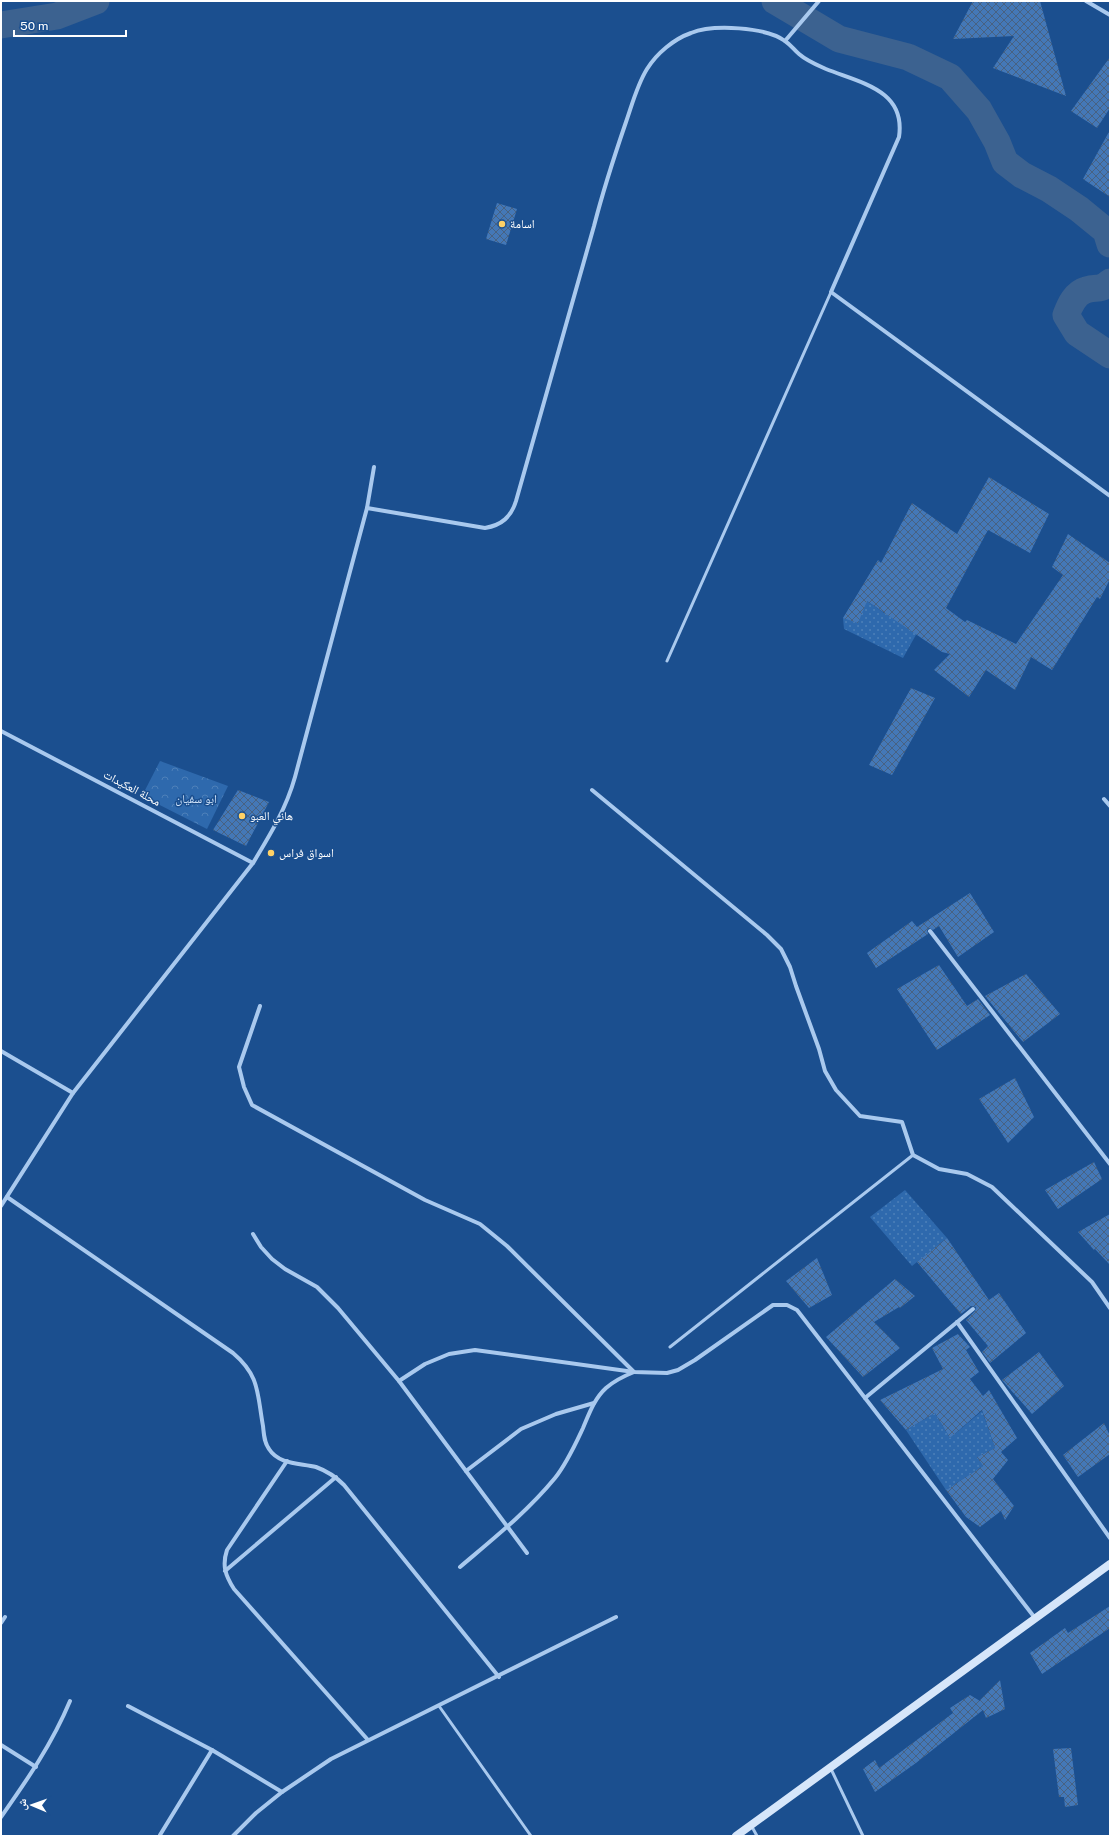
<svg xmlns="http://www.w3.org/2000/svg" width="1111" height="1837" font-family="'Public Sans','Noto Naskh Arabic',sans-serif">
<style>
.grass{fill:url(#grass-dots)}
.park{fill:url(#park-crowns)}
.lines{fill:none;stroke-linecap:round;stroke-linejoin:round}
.river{stroke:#3c6290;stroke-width:27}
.building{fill:url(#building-cross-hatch)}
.service{stroke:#a9c9ee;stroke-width:3}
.minor{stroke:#a9c9ee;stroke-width:4}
.secondary{stroke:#d6e6fa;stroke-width:8}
.poi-dot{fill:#ffd166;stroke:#1b4f8f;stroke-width:1.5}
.labels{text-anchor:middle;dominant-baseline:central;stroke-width:3;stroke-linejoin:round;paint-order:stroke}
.poi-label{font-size:12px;fill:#fff;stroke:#1b4f8f;text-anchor:start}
.street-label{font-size:12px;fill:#fff;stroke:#1b4f8f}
.park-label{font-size:12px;fill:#cfe3fa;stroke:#1b4f8f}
</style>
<defs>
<pattern id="grass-dots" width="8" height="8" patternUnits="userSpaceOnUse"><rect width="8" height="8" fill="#2e69ad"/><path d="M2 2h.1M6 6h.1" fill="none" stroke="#4d80b9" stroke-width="1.8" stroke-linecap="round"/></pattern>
<pattern id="park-crowns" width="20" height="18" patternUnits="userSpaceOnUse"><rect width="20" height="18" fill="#2e69ad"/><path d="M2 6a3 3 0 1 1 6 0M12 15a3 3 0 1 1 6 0" fill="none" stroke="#4d80b9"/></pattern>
<pattern id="building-cross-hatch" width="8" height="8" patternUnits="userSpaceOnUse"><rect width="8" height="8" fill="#4478b7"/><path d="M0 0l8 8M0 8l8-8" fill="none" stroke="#486282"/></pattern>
</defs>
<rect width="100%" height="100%" fill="#1b4f8f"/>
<g class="grass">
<path d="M 900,582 L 917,633 L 903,658 L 844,629 L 843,618 L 867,601 L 884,613 Z"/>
<path d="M 905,1190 L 947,1238 L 912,1266 L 870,1217 Z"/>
<path d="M 982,1411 L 995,1448 L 977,1457 L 983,1466 L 946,1490 L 906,1430 L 935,1413 L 950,1438 Z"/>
</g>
<path class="park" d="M 160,761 L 228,786 L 207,829 L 142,796 Z"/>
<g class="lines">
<g class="river">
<path d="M 775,1 L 839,39 L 908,57 L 950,77 L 979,110 L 997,142 L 1005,162 L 1022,175 L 1049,189 L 1079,209 L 1106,231 L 1110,244"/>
<path d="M 1,25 L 57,16 L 96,1"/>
<path d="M 1110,282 C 1098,292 1098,286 1086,290 C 1075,293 1070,305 1066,315 L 1077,333 L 1110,355"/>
</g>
</g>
<g class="building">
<path d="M 973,1 L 1040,1 L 1066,96 L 993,68 L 1014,36 L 953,39 Z"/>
<path d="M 1110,57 L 1110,108 L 1097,128 L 1071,111 Z"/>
<path d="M 1110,130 L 1110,197 L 1083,179 Z"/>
<path d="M 497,203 L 517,209 L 506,245 L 486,239 Z"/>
<path d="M 989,477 L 1049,514 L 1030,553 L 988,530 L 946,608 L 965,622 L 967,620 L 1016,644 L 1063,575 L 1052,567 L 1068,534 L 1110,563 L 1110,579 L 1100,599 L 1097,597 L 1052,670 L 1031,657 L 1015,690 L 986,670 L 969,697 L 934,670 L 950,654 L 942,652 L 867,601 L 858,623 L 843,618 L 878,560 L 881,563 L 912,503 L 957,534 Z"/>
<path d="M 911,688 L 935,698 L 892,775 L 869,765 Z"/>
<path d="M 238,790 L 269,802 L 246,846 L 213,830 Z"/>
<path d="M 970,893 L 994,932 L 958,957 L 939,926 L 933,930 L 929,928 L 927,930 L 928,934 L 876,968 L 867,953 L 912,921 L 917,927 Z"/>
<path d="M 939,965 L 967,1006 L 978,999 L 990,1015 L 937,1050 L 897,989 Z"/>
<path d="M 1026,974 L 1060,1014 L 1023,1042 L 985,996 Z"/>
<path d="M 1015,1078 L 1034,1117 L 1008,1143 L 979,1099 Z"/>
<path d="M 1094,1162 L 1102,1179 L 1058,1209 L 1045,1190 Z"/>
<path d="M 1110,1214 L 1110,1265 L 1095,1249 L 1094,1250 L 1078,1232 Z"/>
<path d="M 947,1238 L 989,1300 L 999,1293 L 1026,1333 L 990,1363 L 982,1352 L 988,1346 L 966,1320 L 975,1311 L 976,1307 L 971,1306 L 961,1314 L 917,1262 Z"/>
<path d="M 817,1258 L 832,1295 L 809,1308 L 786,1281 Z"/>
<path d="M 895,1279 L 915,1296 L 900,1308 L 899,1307 L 874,1322 L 900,1348 L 863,1377 L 826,1337 Z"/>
<path d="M 958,1334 L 970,1347 L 966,1350 L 979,1372 L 970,1379 L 983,1396 L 989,1390 L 1017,1438 L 1001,1452 L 1008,1460 L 993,1479 L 1014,1506 L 1005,1520 L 1001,1511 L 980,1527 L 966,1517 L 946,1490 L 983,1466 L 977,1457 L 995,1448 L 982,1410 L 950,1438 L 935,1413 L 906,1430 L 880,1400 L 943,1369 L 932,1348 Z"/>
<path d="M 1039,1352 L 1064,1386 L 1032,1414 L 1002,1380 Z"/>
<path d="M 1104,1423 L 1110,1436 L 1110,1454 L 1078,1477 L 1063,1455 Z"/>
<path d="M 1110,1606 L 1110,1628 L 1042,1674 L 1030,1653 L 1065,1628 L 1068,1633 Z"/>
<path d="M 1000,1680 L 1005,1709 L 986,1718 L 983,1710 L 916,1763 L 875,1792 L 863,1769 L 875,1760 L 879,1768 L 953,1713 L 950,1708 L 970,1695 L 980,1701 L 980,1700 Z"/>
<path d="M 1071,1748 L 1078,1805 L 1065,1807 L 1064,1797 L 1059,1797 L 1053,1749 Z"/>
</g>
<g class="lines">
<g class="service">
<path d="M 667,661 L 831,292"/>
<path d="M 670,1347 L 913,1155"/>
<path d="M 439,1706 L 531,1836"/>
<path d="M 831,1769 L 863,1836"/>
<path d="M 751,1825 L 757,1836"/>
</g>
<g class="minor">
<path d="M 1086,1 L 1110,15"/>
<path d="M 785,41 L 819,1"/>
<path d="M 367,508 L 485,528 C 502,525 511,517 516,501 C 542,409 568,317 594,226 C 603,191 614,157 626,122 C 632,105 637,85 647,69 C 657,53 674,39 691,33 C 713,24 766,27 785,41 C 791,45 794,50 799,54 C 807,61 817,65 826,69 C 861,83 906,90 899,137 L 831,292 L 1110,496"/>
<path d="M 1,731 L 253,863"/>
<path d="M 592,790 L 767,935 L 781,949 L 790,967 L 796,986 L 819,1049 L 825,1071 L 836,1090 L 860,1116 L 902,1122 L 913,1155 L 939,1169 L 967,1174 L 992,1187 L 1092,1282 L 1110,1308"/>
<path d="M 1104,799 L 1110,806"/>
<path d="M 930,931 L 1110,1164"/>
<path d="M 260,1006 L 239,1067 L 244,1087 L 252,1105 L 425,1200 L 480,1224 L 507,1246 L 634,1372 C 624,1376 614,1381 606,1388 C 594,1399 589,1414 583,1428 C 575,1445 567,1463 555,1478 C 527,1512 493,1539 460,1567"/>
<path d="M 1,1051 L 73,1093"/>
<path d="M 7,1197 L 233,1353 C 260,1376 257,1393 263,1426 C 264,1435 264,1442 269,1449 C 279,1465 301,1463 316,1467 C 327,1471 336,1477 344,1485 L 499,1677"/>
<path d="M 1,1206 L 73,1093 L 253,863 C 270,835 286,809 295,777 L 367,508 L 374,467"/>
<path d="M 253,1234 L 261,1247 L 272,1259 L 285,1269 L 317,1287 L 338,1308 L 399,1381 L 527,1553"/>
<path d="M 957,1322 L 1110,1538"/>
<path d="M 399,1381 L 425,1364 L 449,1354 L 475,1350 L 634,1372 L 667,1373 L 678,1370 L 695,1360 L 773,1305 L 787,1305 L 797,1310 L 1035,1618"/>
<path d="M 865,1398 L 973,1309"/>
<path d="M 287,1461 L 227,1550 C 222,1565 225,1575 234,1589 L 368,1740"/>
<path d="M 466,1471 L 521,1429 L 556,1414 L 594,1403"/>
<path d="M 225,1571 L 336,1477"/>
<path d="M 1,1623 L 5,1617"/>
<path d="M 128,1706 L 212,1750 L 282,1792"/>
<path d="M 1,1745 L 36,1767"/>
<path d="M 1,1817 C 27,1780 52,1744 70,1701"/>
<path d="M 160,1835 L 212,1750"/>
<path d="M 233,1836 L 256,1813 L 282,1792 L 331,1759 L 616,1617"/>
</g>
<path class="secondary" d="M 736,1836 L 1110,1564"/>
</g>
<g class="poi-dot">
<circle cx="502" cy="224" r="4"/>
<circle cx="242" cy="816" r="4"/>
<circle cx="271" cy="853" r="4"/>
</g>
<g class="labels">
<g class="poi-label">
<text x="510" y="224">اسامة</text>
<text x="250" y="816">هاني العبو</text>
<text x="279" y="853">اسواق فراس</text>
</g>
<g class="street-label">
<text transform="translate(132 788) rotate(28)">محلة العكيدات</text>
</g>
<g class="park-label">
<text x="196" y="799">ابو سفيان</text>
</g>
</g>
<rect width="1111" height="1837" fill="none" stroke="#ffffff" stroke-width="4"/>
<g transform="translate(32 1805) rotate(272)" stroke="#1b4f8f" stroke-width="3" paint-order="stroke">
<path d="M0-3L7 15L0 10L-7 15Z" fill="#ffffff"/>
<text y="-6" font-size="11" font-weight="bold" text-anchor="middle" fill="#ffffff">ش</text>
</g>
<path d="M14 30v6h112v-6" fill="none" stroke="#ffffff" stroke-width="2"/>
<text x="20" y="30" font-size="12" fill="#ffffff" stroke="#1b4f8f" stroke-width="3" paint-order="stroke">50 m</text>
</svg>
